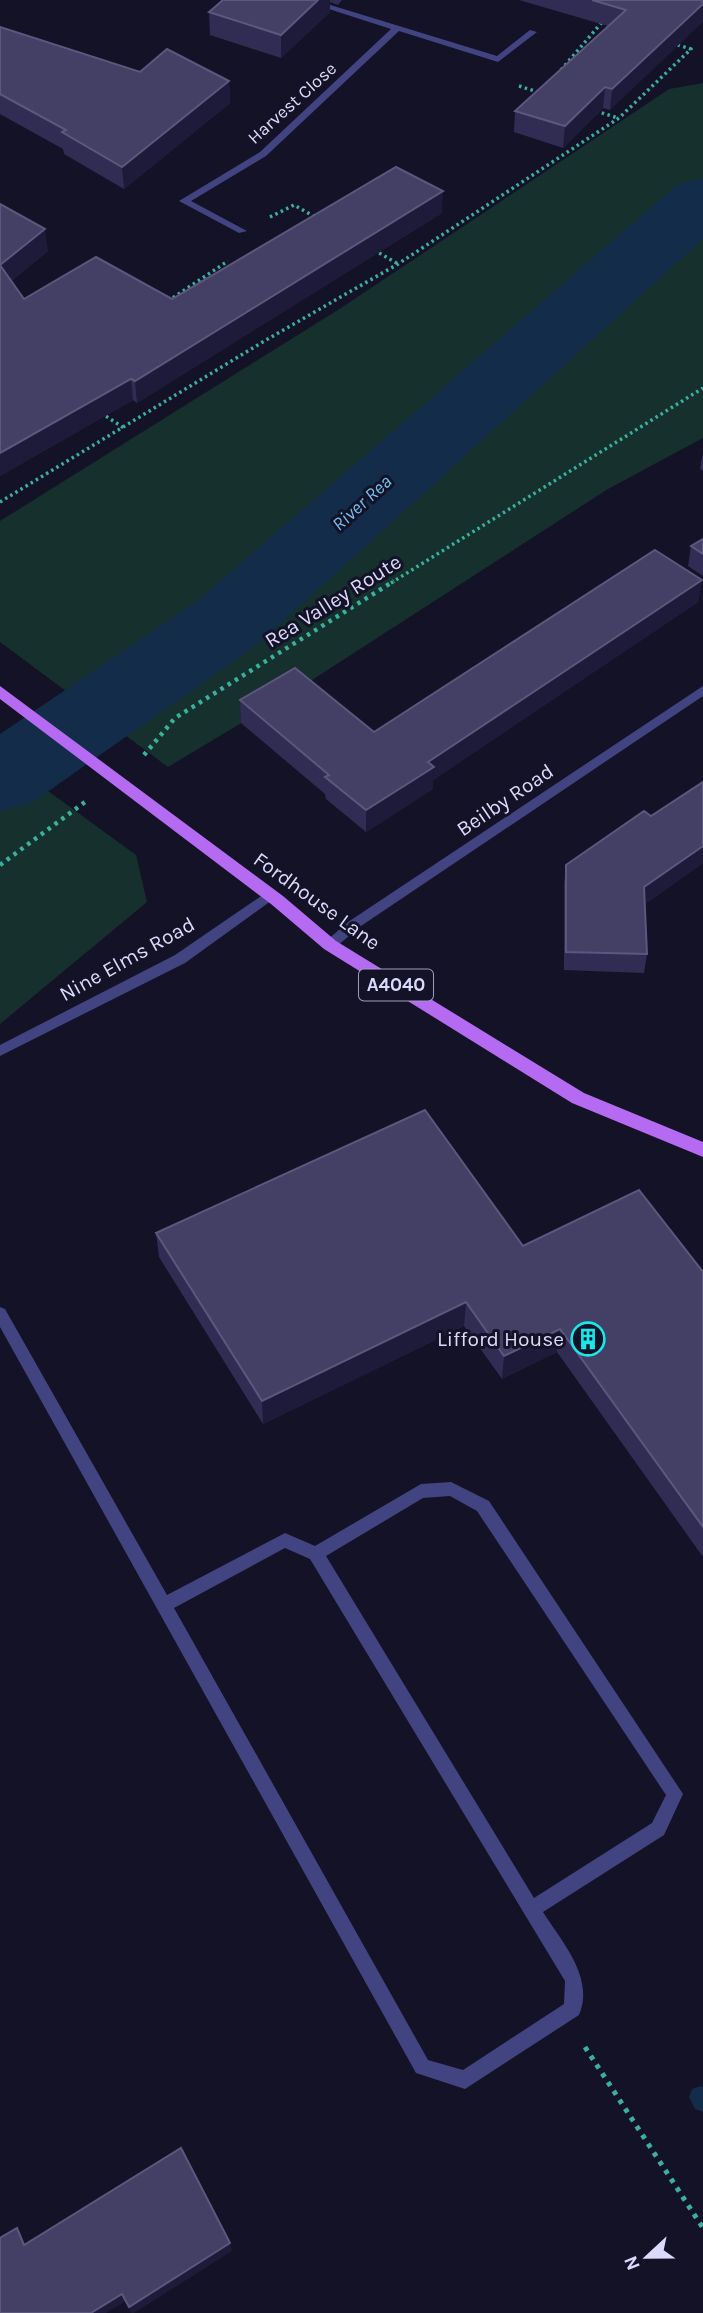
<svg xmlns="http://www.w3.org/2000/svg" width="703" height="2313" font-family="Karla,sans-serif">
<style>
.green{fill:#15302d}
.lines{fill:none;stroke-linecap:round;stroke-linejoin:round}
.stream{fill:#132c49;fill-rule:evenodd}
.river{fill:#132c49;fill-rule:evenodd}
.path-far2{stroke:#3bb09e;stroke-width:3.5;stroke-dasharray:2.5 3.5;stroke-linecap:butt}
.path-far1{stroke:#3bb09e;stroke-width:4.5;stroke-dasharray:3.5 5;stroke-linecap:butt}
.path{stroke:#3bb09e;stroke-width:5;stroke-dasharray:4.5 6;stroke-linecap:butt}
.service{fill:#414481;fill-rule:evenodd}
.minor{fill:#414481;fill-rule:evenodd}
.primary{fill:#b46bf2;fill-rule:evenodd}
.wall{fill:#312c53}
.shaded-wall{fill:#1e1a39}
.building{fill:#433f65;stroke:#5b577d;stroke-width:2}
.labels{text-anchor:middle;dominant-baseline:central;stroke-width:6;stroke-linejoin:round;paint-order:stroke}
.far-street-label{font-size:18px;fill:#dbdafc;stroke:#141226}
.far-water-label{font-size:19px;font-style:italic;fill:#71c2f3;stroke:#141226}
.shield{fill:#141226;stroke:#9f9ebc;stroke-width:2}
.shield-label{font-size:19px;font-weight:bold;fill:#dbdafc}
.street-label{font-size:21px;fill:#dbdafc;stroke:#141226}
.poi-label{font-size:21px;fill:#dbdafc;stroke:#141226;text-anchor:end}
</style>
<rect width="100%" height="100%" fill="#141226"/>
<g class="green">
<path d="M 703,83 L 703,438 L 608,489 L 295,691 L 168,767 L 0,642 L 0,521 L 341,308 L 669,89 Z"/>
<path d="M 0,756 L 136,855 L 147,902 L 0,1024 Z"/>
</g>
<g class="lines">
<path class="stream" d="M 700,2086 L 703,2087 L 703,2112 L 695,2109 L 689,2097 L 692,2089 Z"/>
<path class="river" d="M 703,178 L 703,239 L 258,644 L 33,802 L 0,812 L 0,734 L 196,602 L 677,185 Z"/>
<g class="path-far2">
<path d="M 561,70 L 603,21"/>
<path d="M 519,86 L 541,93"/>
<path d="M 596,111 L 618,118"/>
<path d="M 270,217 L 294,205 L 317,218"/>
<path d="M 374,250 L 398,264"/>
<path d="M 168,301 L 228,261"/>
<path d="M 101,413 L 124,428"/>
<path d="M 0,502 L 261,343 L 398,264 L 619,118 L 691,49 L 675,44"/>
<path d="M 391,583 L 703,388"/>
</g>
<g class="path-far1">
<path d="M 144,755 L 175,718 L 394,581"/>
<path d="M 0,865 L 85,802"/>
</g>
<path class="path" d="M 585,2047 L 703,2228"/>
<path class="service" d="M 0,1307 L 5,1309 L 167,1595 L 285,1533 L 315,1546 L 421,1484 L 451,1482 L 489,1501 L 683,1794 L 664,1835 L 543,1912 C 562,1942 595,1978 579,2015 L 465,2089 L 416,2073 L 0,1327 ZM 450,1496 L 477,1511 L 666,1795 L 652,1823 L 534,1898 L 326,1556 L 423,1498 ZM 285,1548 L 310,1559 L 565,1981 L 564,2004 L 463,2070 L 428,2060 L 174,1608 Z"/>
<g class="minor">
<path d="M 301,0 L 314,0 L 497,56 L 530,30 L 537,32 L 498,62 L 399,31 L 266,156 L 191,201 L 247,231 L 239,233 L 179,201 L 260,152 L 391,29 Z"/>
<path d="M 703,686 L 703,696 L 358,928 L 335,948 L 325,948 L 323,945 L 325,942 L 348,922 Z"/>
<path d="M 270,890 L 275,892 L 276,895 L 275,898 L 185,963 L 0,1056 L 0,1045 L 175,955 Z"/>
</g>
<path class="primary" d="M 0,686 L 283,896 L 336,941 L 584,1093 L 703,1142 L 703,1157 L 572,1103 L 324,949 L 271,904 L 0,699 Z"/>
</g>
<g class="wall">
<path d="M 223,0 L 342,0 L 338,5 L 330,2 L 330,12 L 281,58 L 210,35 L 209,12 Z"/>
<path d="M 519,0 L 703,0 L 610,110 L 603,108 L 563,148 L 514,132 L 515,111 L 608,26 Z"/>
<path d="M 0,27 L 140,72 L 229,81 L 230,103 L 124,189 L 64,154 L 63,149 L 0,114 Z"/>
<path d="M 0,204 L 48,251 L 11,281 L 24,299 L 172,299 L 442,213 L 137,403 L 133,400 L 0,476 Z"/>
<path d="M 703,452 L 703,471 L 700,469 Z"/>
<path d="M 703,539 L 703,576 L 688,566 L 691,546 Z"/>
<path d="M 702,580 L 698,602 L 433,780 L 433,789 L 366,832 L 326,799 L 325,794 L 241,723 L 240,700 L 374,732 Z"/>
<path d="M 703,863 L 645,904 L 647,954 L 644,973 L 564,970 L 564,884 L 566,865 Z"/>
<path d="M 156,1233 L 523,1246 L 703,1272 L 703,1557 L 557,1352 L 502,1379 L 464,1326 L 263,1424 L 159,1257 Z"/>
</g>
<g class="shaded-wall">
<path d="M 318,0 L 330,0 L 330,12 L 281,58 L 281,35 Z"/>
<path d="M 703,4 L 703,22 L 610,110 L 612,89 Z"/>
<path d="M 229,81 L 230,103 L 124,189 L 122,167 Z"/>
<path d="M 605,87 L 603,108 L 563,148 L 565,126 Z"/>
<path d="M 443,191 L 442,213 L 137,403 L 135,381 Z"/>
<path d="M 45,229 L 48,251 L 3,287 L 0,265 Z"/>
<path d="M 131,379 L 133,400 L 0,476 L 0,453 Z"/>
<path d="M 702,580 L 698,602 L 433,780 L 433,789 L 366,832 L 366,810 L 428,762 Z"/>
<path d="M 703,846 L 703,863 L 642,906 L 644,887 Z"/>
<path d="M 466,1302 L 464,1326 L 263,1424 L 262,1401 Z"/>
<path d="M 560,1329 L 557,1352 L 502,1379 L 504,1356 Z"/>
<path d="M 230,2243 L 232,2251 L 134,2313 L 131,2313 L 129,2307 Z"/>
<path d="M 122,2294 L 126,2301 L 106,2313 L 91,2313 Z"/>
</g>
<g class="building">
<path d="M 223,0 L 318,0 L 281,35 L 209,12 Z"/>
<path d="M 592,0 L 703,0 L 703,4 L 612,89 L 605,87 L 565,126 L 515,111 L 626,10 Z"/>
<path d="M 0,27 L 140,72 L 167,49 L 229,81 L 122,167 L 62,132 L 66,130 L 0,94 Z"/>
<path d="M 396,167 L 443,191 L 135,381 L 131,379 L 0,453 L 0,204 L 45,229 L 0,265 L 24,299 L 96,257 L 172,299 Z"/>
<path d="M 703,539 L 703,554 L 691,546 Z"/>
<path d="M 655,550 L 702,580 L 428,762 L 434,767 L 366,810 L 325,777 L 329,775 L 240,700 L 295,668 L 374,732 Z"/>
<path d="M 703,782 L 703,846 L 644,887 L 647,954 L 566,952 L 566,865 L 644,811 L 651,816 Z"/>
<path d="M 425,1110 L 523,1246 L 639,1190 L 703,1272 L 703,1527 L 560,1329 L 504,1356 L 466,1302 L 262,1401 L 156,1233 Z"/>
<path d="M 181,2148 L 230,2243 L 129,2307 L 122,2294 L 91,2313 L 0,2313 L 0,2238 L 17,2228 L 24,2245 Z"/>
</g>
<defs>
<symbol id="building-ring" viewBox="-11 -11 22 22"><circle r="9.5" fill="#141226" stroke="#17e9eb" stroke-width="1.5"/><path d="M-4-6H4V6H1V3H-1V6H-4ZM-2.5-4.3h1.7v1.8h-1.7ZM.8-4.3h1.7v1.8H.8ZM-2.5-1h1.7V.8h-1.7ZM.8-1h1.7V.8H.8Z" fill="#17e9eb"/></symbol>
</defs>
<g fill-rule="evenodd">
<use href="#building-ring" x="569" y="1320" width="38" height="38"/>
</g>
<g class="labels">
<g class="far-street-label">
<text transform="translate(292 103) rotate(-42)">Harvest Close</text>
</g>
<g class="far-water-label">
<text transform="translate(362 503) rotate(-42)">River Rea</text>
</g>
<rect class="shield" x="359" y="969.5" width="74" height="31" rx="5"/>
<g class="shield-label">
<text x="396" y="985">A4040</text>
</g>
<g class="street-label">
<text transform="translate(333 601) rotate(-32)">Rea Valley Route</text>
<text transform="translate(505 800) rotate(-34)">Beilby Road</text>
<text transform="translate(317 901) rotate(36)">Fordhouse Lane</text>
<text transform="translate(127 959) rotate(-29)">Nine Elms Road</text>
</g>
<g class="poi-label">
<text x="564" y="1339">Lifford House</text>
</g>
</g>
<g transform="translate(647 2257) rotate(248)" stroke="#141226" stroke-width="5" paint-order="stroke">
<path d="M0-5L12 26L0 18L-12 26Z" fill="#dbdafc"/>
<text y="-10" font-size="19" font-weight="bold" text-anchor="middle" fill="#dbdafc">N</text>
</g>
</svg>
